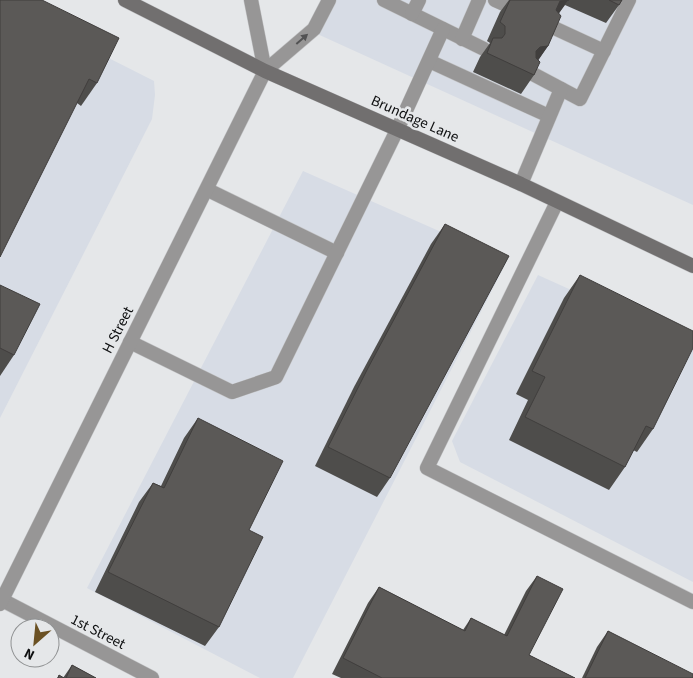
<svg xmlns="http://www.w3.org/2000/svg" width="693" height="678" font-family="'Source Sans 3',sans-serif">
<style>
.built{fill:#d7dce5}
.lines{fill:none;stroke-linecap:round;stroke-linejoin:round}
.service-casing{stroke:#c3c4c6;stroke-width:15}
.minor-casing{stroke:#c3c4c6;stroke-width:15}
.tertiary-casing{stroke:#c3c4c6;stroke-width:15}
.secondary-casing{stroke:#c3c4c6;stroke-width:15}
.service{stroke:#979696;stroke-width:14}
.minor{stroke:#979696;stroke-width:14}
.tertiary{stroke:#979696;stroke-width:14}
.secondary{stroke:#716f6f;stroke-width:14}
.wall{fill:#4e4d4b}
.shaded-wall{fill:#403e3d}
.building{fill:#5b5957;stroke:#403e3d}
.oneway{fill:#525253}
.labels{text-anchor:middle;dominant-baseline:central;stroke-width:5;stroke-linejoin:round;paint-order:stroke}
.street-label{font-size:15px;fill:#0e0f10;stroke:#e5e7e9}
</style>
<rect width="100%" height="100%" fill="#e5e7e9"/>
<g class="built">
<path d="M 330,0 L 693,0 L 693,205 L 313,32 Z"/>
<path d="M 0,3 L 154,81 L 155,95 L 152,119 L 0,418 Z"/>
<path d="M 303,171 L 507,261 L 293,678 L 260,678 L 87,588 Z"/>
<path d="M 538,275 L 693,345 L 693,582 L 460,462 L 452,441 Z"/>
</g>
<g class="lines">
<defs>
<g id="service">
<path d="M 384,0 L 484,49"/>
<path d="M 495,0 L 504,4"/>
<path d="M 412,14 L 419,0"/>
<path d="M 552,27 L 604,51"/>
<path d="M 462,39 L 479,0"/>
<path d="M 429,61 L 549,116"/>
<path d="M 531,73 L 580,99 L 629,0"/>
<path d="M 521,184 L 561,89"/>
<path d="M 208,190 L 337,253"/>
<path d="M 557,202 L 427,468 L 693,602"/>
<path d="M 130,342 L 232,392 L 276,377 L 398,128 L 443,29"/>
</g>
<path id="minor" d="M 2,600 L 152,678"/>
<g id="tertiary">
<path d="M 251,0 L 265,71"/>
<path d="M 0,604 L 265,71 L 314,29 L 329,0"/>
</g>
<path id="secondary" d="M 125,0 L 265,71 L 521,184 L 693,266"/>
</defs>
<use href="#service" class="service-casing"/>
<use href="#minor" class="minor-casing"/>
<use href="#tertiary" class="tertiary-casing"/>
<use href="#secondary" class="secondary-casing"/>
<use href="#service" class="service"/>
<use href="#minor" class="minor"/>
<use href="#tertiary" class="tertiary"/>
<use href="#secondary" class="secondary"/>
</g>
<g class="wall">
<path d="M 0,0 L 97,83 L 81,106 L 77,103 Z"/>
<path d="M 509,0 L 622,0 L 619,5 L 606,23 L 565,5 L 559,13 L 548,46 L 538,60 L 534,75 L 521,94 L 473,72 L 480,57 L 490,43 L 487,41 L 500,12 Z"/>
<path d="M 445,224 L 390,478 L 377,497 L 315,466 L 354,387 L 431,244 Z"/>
<path d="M 580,275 L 653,429 L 637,452 L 633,450 L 625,467 L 609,490 L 509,440 L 528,400 L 516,394 L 564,298 Z"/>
<path d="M 0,285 L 14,355 L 0,376 Z"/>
<path d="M 198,418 L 249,530 L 219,627 L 205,646 L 95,592 L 139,502 L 153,483 L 161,486 L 184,438 Z"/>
<path d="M 537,576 L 529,655 L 575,678 L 341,678 L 332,674 L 368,603 L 379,587 L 463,630 L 471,618 L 504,635 L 526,591 Z"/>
<path d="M 608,631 L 693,678 L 582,678 L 597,647 Z"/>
<path d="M 72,665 L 96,678 L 57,678 L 59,675 L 63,678 Z"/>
</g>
<g class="shaded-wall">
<path d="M 568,0 L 555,19 L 547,20 L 560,1 Z"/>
<path d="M 548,46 L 535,65 L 536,51 L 540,47 Z"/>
</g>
<g class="building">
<path d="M 0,0 L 42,0 L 119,38 L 97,83 L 89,79 L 0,257 Z"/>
<path d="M 510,0 L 569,0 L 560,1 L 556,10 L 561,16 L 548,46 L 540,47 L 536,51 L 536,58 L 540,62 L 534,75 L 487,53 L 493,38 L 502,38 L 505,34 L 505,26 L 500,22 Z"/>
<path d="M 609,0 L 622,0 L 619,5 Z"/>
<path d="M 445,224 L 509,256 L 390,478 L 328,447 L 368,368 Z"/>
<path d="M 580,275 L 693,331 L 693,348 L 653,429 L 646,426 L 625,467 L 525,417 L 545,377 L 532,371 Z"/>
<path d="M 0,285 L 40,304 L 14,355 L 0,348 Z"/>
<path d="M 198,418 L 283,461 L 249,530 L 263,537 L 219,627 L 108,572 L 153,483 L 164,488 Z"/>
<path d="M 537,576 L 563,589 L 529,655 L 575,678 L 382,678 L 343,658 L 379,587 L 465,631 L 471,618 L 507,636 Z"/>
<path d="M 608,631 L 693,674 L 693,678 L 585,678 Z"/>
<path d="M 72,665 L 96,678 L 66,678 Z"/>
<path d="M 59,675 L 64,678 L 58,678 Z"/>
</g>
<defs><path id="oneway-solid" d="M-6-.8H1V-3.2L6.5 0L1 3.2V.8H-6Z" transform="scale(1.25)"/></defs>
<use class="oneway" href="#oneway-solid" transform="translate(302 39) rotate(-41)"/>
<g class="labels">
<g class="street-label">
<text transform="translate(415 119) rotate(24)">Brundage Lane</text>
<text transform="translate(118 330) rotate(-63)">H Street</text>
<text transform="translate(98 632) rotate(27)">1st Street</text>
</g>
</g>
<g transform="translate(35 643) rotate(207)"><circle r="24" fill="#e5e7e9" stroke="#8f9192"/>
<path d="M0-4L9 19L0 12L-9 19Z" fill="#6b5123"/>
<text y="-8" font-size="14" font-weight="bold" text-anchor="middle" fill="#0e0f10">N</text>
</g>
</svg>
